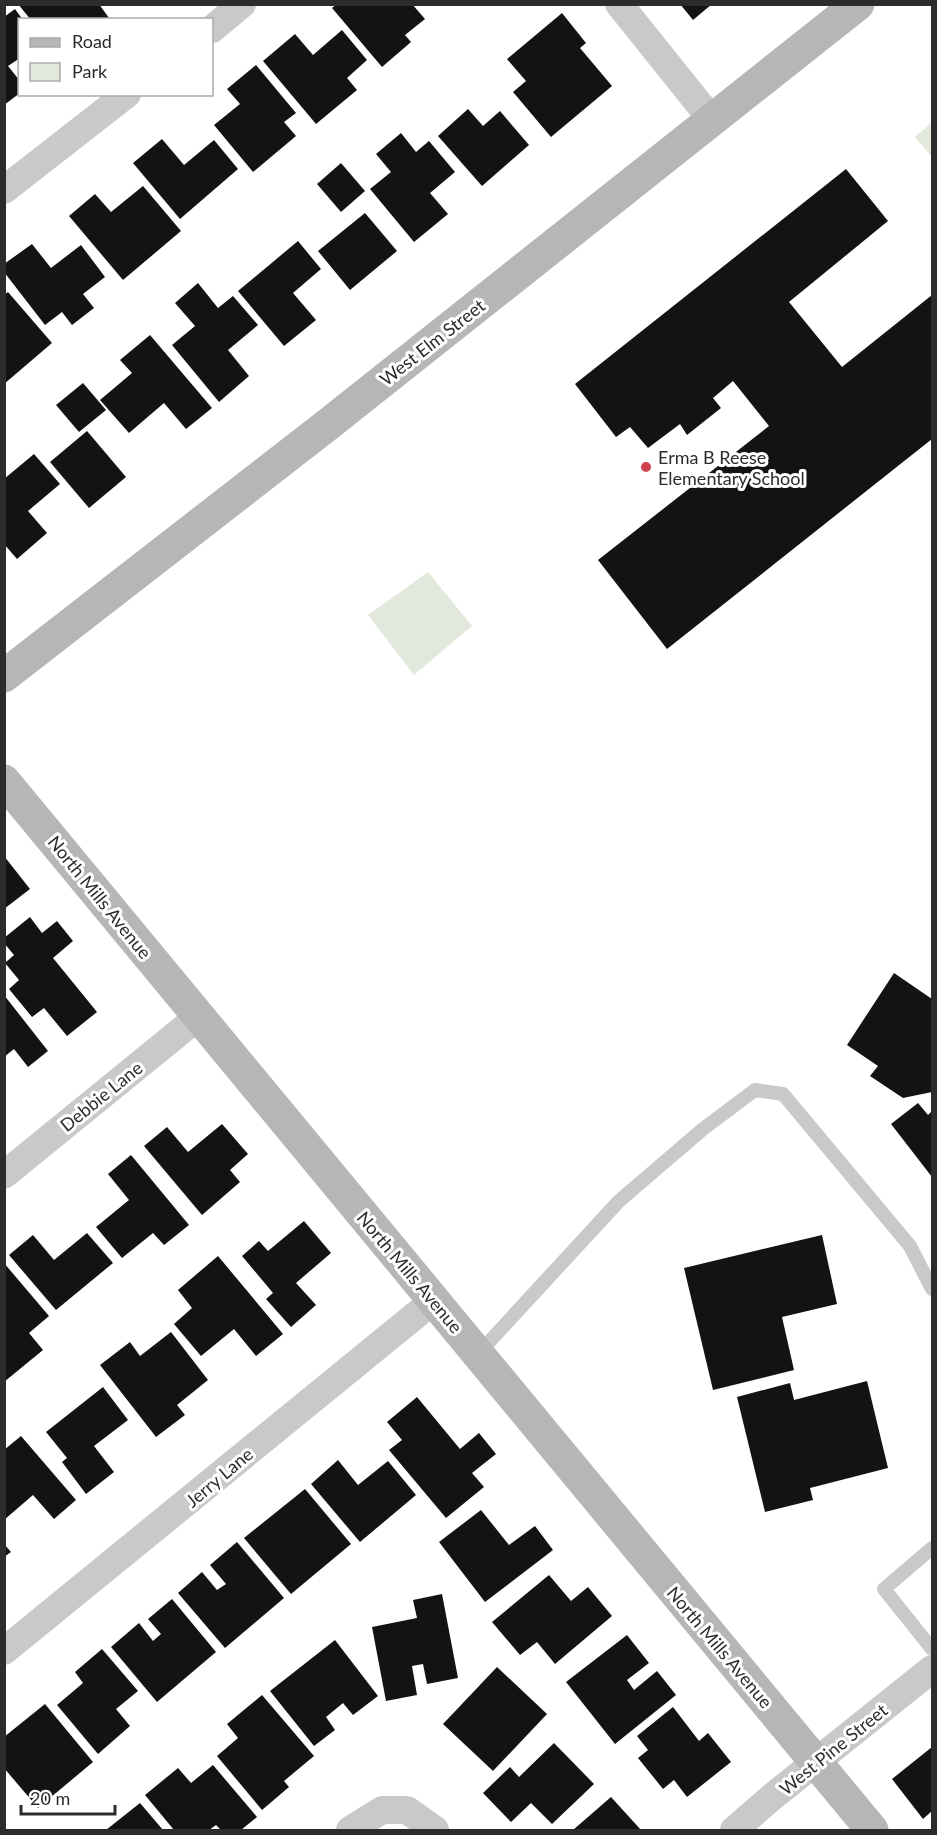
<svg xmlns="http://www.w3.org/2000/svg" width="937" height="1835" font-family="Lato,sans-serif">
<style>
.green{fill:#e2e8db}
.building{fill:#131313}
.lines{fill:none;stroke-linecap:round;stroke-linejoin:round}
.lane{stroke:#c9c9c9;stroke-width:14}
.street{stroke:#c9c9c9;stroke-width:28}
.secondary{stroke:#b6b6b6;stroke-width:33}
.poi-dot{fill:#d1404e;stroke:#fff;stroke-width:2}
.labels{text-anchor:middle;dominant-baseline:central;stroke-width:6;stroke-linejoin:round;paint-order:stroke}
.street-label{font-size:18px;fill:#2c2c2c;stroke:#fff}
.poi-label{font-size:18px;fill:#2c2c2c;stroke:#fff;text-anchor:start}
</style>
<rect width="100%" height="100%" fill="#fff"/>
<g class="green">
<path d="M 932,122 L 932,157 L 915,137 Z"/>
<path d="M 428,572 L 472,626 L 414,675 L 368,615 Z"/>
</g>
<g class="building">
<path d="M 18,4 L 99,4 L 109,18 L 107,20 L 31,20 Z"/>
<path d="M 337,4 L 412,4 L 425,19 L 405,35 L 411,42 L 382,67 L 332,8 Z"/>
<path d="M 680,4 L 712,4 L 693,20 Z"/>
<path d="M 15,9 L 23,20 L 20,20 L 20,58 L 8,66 L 20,81 L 20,93 L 4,105 L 4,17 Z"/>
<path d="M 562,13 L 586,43 L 580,48 L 612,86 L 551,137 L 513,92 L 526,81 L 507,59 Z"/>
<path d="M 342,30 L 367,60 L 347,78 L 357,90 L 316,124 L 263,61 L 295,34 L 313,55 Z"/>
<path d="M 256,65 L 296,113 L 284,122 L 296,136 L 253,172 L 214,125 L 240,104 L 227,89 Z"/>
<path d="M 468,109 L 483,126 L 500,111 L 529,145 L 482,186 L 438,136 Z"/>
<path d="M 401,133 L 416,152 L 429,141 L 455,172 L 430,193 L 448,214 L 414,242 L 370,189 L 391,172 L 376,154 Z"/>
<path d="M 162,139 L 184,165 L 214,140 L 238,169 L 180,219 L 133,163 Z"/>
<path d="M 341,163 L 365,191 L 341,212 L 317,184 Z"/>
<path d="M 846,169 L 888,221 L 789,302 L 842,367 L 932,295 L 932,439 L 667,649 L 598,560 L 769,426 L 733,381 L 713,398 L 721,408 L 687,435 L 680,424 L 648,448 L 630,427 L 616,437 L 575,384 Z"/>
<path d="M 143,186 L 181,231 L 123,280 L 69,216 L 95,194 L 111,212 Z"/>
<path d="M 365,213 L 397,251 L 350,290 L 318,251 Z"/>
<path d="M 298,241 L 321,269 L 293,293 L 316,320 L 284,346 L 238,291 Z"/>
<path d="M 32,244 L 51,268 L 81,245 L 105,277 L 83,294 L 94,308 L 72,325 L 62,312 L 45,325 L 4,272 L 4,264 Z"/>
<path d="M 198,283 L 218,308 L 233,296 L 258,325 L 228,350 L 249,376 L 219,402 L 172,345 L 195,326 L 175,303 Z"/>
<path d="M 8,292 L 52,343 L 4,384 L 4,295 Z"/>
<path d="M 150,335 L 212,408 L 186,429 L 164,403 L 129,433 L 100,400 L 132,373 L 120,360 Z"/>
<path d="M 83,383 L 106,410 L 79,432 L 56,405 Z"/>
<path d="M 87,431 L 126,477 L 89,508 L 50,462 Z"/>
<path d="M 34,454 L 60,484 L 28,511 L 47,533 L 17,559 L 4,544 L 4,479 Z"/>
<path d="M 4,856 L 30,889 L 4,909 Z"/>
<path d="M 30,917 L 42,933 L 57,921 L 73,941 L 53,958 L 97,1012 L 67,1036 L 44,1008 L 32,1017 L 9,989 L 19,980 L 5,963 L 14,955 L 4,943 L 4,938 Z"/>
<path d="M 894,973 L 932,999 L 932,1092 L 903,1098 L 870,1076 L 878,1066 L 847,1045 Z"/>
<path d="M 4,995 L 48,1051 L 28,1067 L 14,1049 L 4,1057 Z"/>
<path d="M 918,1103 L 928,1115 L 932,1111 L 932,1177 L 891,1124 Z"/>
<path d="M 222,1124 L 248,1154 L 230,1170 L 240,1182 L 202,1215 L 144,1146 L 167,1127 L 188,1152 Z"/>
<path d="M 131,1155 L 189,1225 L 164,1245 L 153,1233 L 122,1258 L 96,1227 L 129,1200 L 108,1174 Z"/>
<path d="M 304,1221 L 331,1253 L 296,1283 L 316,1305 L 291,1327 L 266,1299 L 273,1293 L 242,1256 L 259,1241 L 268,1251 Z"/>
<path d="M 87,1233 L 113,1263 L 56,1310 L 9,1255 L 33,1235 L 54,1260 Z"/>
<path d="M 822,1235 L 837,1304 L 782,1317 L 794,1370 L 713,1390 L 684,1268 Z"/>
<path d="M 218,1256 L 283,1334 L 256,1356 L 234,1329 L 201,1356 L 174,1324 L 192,1308 L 178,1290 Z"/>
<path d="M 4,1263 L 49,1316 L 29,1333 L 43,1350 L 4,1382 Z"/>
<path d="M 171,1332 L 208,1380 L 177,1405 L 185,1415 L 156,1437 L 100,1365 L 130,1342 L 140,1356 Z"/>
<path d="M 867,1381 L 888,1468 L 810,1488 L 813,1500 L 765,1512 L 737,1397 L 790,1383 L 794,1400 Z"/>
<path d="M 103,1387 L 128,1420 L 94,1446 L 114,1472 L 86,1494 L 62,1462 L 67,1458 L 46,1432 Z"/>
<path d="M 417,1397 L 460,1449 L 479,1433 L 496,1454 L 472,1473 L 484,1487 L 446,1518 L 389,1450 L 402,1440 L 387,1422 Z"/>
<path d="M 21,1436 L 76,1500 L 54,1519 L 33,1495 L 4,1520 L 4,1450 Z"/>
<path d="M 338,1460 L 358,1485 L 388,1461 L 416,1495 L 360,1542 L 311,1484 Z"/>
<path d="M 305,1489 L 351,1544 L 291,1594 L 244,1538 Z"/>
<path d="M 481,1510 L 509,1545 L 535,1526 L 553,1550 L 485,1602 L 439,1542 Z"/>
<path d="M 237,1542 L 284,1598 L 225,1648 L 178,1593 L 202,1572 L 217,1590 L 226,1584 L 210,1565 Z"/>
<path d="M 4,1544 L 11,1552 L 4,1557 Z"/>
<path d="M 549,1575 L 571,1601 L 588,1587 L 612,1616 L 555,1664 L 537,1642 L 520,1655 L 492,1622 Z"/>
<path d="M 442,1594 L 458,1678 L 427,1684 L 423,1664 L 412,1666 L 417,1695 L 386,1701 L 372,1627 L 417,1618 L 413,1600 Z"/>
<path d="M 172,1599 L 216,1652 L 157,1702 L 111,1647 L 139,1623 L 153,1641 L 161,1634 L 148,1619 Z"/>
<path d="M 627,1635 L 649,1663 L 627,1680 L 634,1690 L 657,1671 L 676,1695 L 615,1744 L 566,1682 Z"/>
<path d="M 335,1640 L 378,1696 L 353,1715 L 343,1703 L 326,1717 L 335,1730 L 314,1746 L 270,1691 Z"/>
<path d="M 102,1649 L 138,1691 L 116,1709 L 130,1726 L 98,1754 L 57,1705 L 83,1683 L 75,1672 Z"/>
<path d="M 497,1667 L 547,1714 L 493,1771 L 443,1724 Z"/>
<path d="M 262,1695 L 314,1756 L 284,1781 L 289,1787 L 262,1810 L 217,1756 L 238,1738 L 227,1724 Z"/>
<path d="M 45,1704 L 93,1762 L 38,1808 L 4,1768 L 4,1737 Z"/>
<path d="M 673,1707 L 699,1741 L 708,1733 L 731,1762 L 687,1797 L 674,1780 L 663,1789 L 638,1758 L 648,1750 L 637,1736 Z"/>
<path d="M 554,1743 L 594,1784 L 552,1824 L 531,1803 L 511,1822 L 483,1793 L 510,1767 L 519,1777 Z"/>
<path d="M 932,1747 L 932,1811 L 923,1819 L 892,1779 Z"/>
<path d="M 213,1765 L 257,1817 L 241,1830 L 221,1830 L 216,1825 L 209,1830 L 174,1830 L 145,1795 L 178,1768 L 191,1783 Z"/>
<path d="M 611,1797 L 641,1830 L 573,1830 Z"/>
<path d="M 140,1803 L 163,1830 L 106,1830 Z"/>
</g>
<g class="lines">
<g class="lane">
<path d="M 478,1354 L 619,1201 L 703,1129 L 755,1090 L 783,1094 L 910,1246 L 932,1289"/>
<path d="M 932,1548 L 884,1589 L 932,1649"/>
</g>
<g class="street">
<path d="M 619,4 L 712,120"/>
<path d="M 212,29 L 242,4"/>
<path d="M 4,190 L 127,94"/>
<path d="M 4,1175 L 198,1017"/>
<path d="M 4,1651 L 433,1301"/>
<path d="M 350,1830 L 382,1810 L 407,1810 L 435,1830"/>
<path d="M 734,1830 L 772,1797 L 932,1669"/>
</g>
<g class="secondary">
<path d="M 4,676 L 326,426 L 858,4"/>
<path d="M 4,781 L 872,1830"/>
</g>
</g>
<circle class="poi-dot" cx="646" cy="467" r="6"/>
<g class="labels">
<g class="street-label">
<text transform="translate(432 342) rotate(-38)">West Elm Street</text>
<text transform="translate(100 897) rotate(51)">North Mills Avenue</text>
<text transform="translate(101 1096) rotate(-39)">Debbie Lane</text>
<text transform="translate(410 1272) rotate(50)">North Mills Avenue</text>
<text transform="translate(219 1477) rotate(-40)">Jerry Lane</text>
<text transform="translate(720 1647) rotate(50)">North Mills Avenue</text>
<text transform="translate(833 1749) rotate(-39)">West Pine Street</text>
</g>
<g class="poi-label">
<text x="658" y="457">Erma B Reese<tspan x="658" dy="21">Elementary School</tspan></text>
</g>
</g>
<rect width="937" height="1835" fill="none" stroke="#2c2c2c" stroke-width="12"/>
<rect x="18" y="18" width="195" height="78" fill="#ffffff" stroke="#ababab" stroke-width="1.5"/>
<rect x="30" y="38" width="30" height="9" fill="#b6b6b6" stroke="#ababab" stroke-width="1.5"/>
<text x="72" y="48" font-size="18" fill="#2c2c2c">Road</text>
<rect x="30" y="63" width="30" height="18" fill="#e2e8db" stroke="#ababab" stroke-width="1.5"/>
<text x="72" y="78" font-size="18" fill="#2c2c2c">Park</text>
<path d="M21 1805v9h94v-9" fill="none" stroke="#2c2c2c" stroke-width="3"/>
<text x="30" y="1805" font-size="18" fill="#2c2c2c" stroke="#ffffff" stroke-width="4.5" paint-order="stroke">20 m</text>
</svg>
